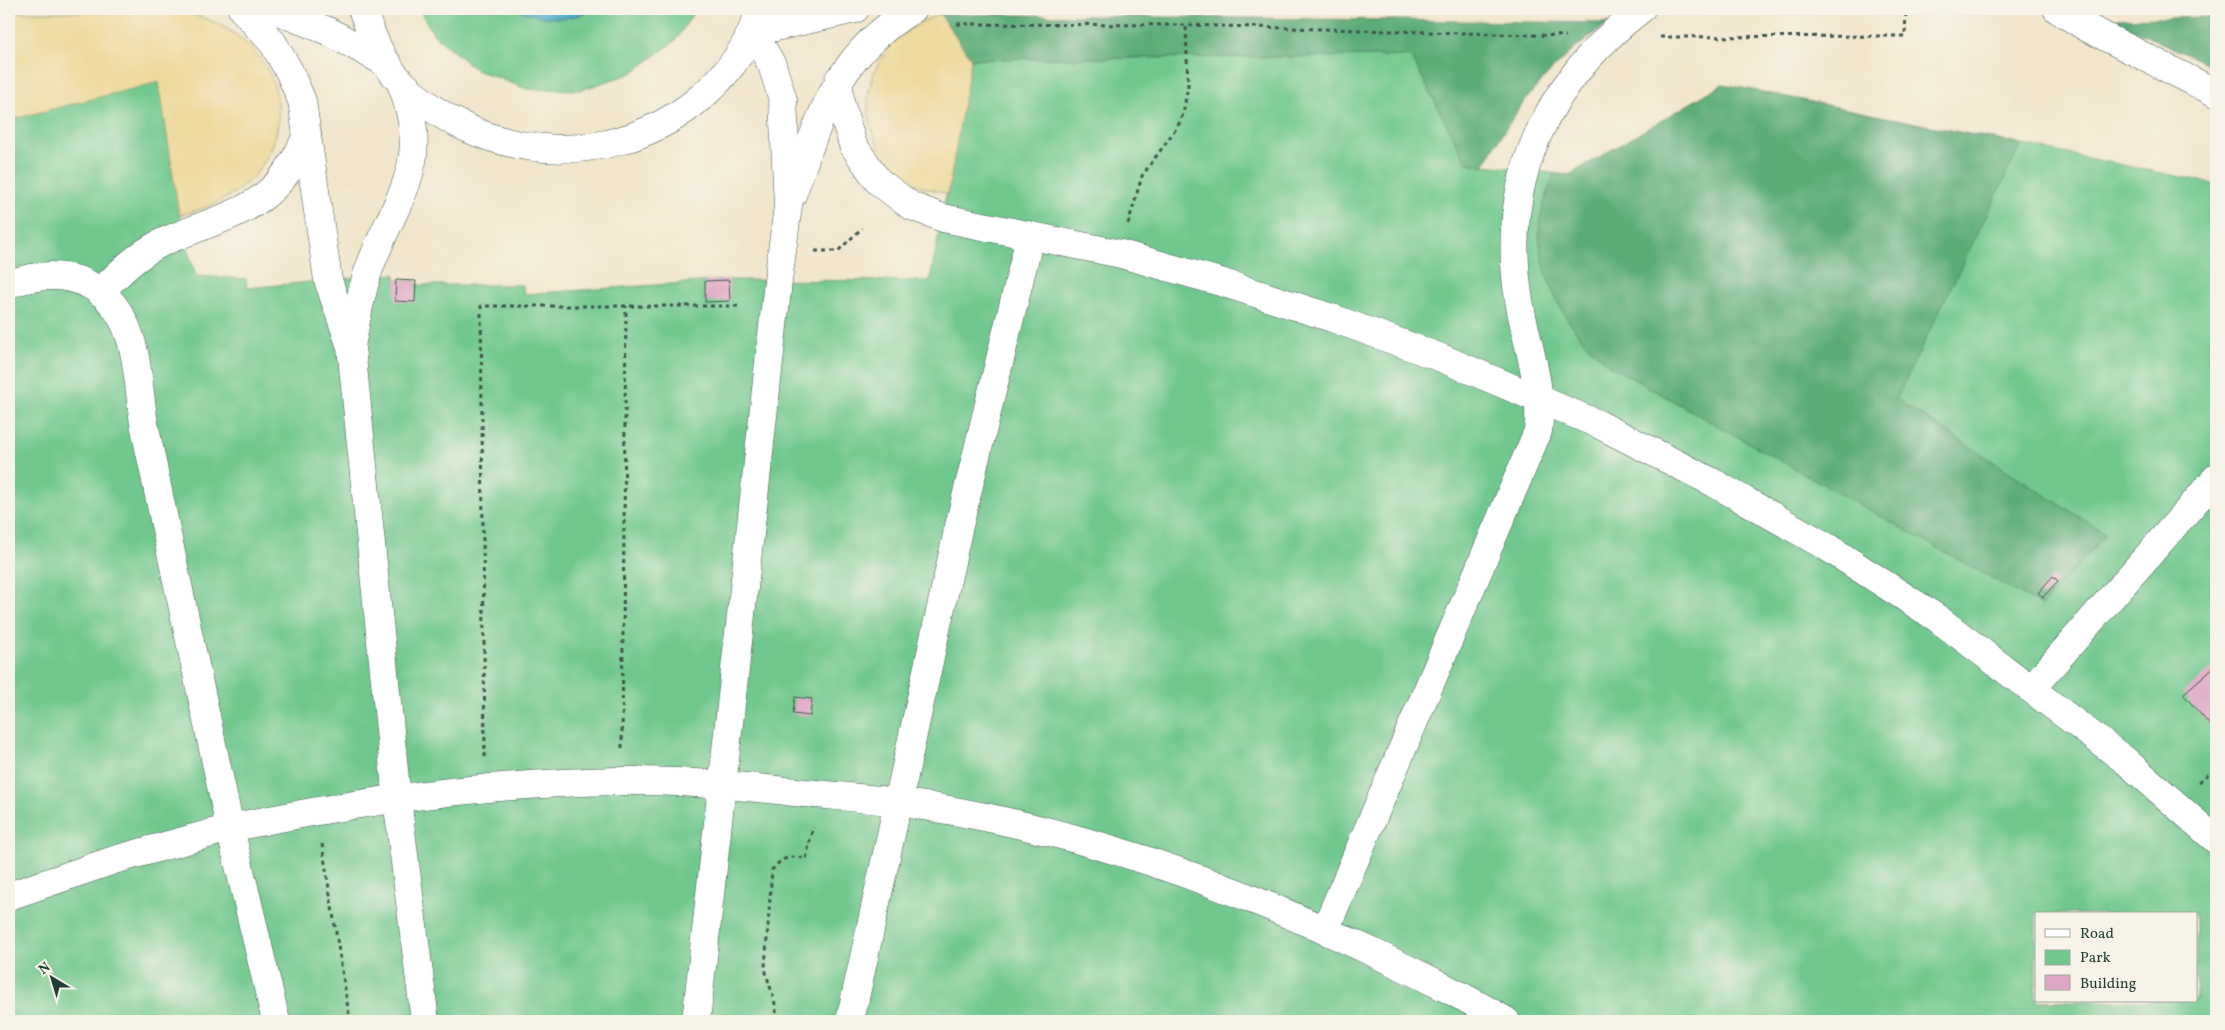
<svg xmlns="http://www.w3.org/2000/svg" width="2225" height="1030" font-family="Vollkorn,serif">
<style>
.green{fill:#71c88e;stroke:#488261;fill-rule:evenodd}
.forest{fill:#5cac79;stroke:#3e7456}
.sand{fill:#eeda9e;stroke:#868c69}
.water{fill:#47a9c7;stroke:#33737e}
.building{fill:#dfa6c5}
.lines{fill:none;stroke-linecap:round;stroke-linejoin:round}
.minor-casing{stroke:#3f564b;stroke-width:29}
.path{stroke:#3f564b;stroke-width:3;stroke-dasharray:4 4;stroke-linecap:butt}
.minor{stroke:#fff;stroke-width:28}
</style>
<rect width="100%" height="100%" fill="#f7f3e8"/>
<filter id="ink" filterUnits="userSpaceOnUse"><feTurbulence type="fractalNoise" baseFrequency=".02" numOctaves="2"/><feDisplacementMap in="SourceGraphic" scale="10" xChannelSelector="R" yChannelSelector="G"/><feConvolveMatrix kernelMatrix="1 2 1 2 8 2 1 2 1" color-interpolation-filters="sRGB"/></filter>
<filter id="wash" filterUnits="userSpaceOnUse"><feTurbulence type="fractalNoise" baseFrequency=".0096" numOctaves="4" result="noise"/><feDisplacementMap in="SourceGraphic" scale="20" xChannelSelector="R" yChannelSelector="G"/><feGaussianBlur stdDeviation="1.12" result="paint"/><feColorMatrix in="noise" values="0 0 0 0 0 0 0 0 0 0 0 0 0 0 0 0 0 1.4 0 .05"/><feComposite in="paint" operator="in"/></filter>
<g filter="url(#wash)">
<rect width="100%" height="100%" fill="#f2e6cc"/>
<g class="green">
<path d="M 419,9 L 696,9 L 676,40 L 632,73 L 581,90 L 527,89 L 476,70 L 434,35 Z"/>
<path d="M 1411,56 L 1467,163 L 1569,175 L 1723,84 L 2216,184 L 2216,1021 L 9,1021 L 9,120 L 159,81 L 183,235 L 196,276 L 246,279 L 247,288 L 395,274 L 396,280 L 416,281 L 416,285 L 523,285 L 524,294 L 729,280 L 930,281 L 971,59 ZM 2036,914 L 2196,914 L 2196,1001 L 2036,1001 Z"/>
</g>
<g class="forest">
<path d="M 940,14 L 1609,23 C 1551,63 1517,104 1484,166 L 1467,163 L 1411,56 L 971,59 Z"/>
<path d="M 2216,17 L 2216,68 L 2110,19 Z"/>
<path d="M 1723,84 L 2021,145 L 1896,399 L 2106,534 L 2042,606 L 1612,367 C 1576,338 1553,306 1543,260 C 1540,248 1538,233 1540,222 C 1542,206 1549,189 1554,174 L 1569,175 Z"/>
</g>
<g class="sand">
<path d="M 9,12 L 183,12 C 312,41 310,189 179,215 L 159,82 L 9,120 Z"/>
<path d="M 940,14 L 971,59 L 948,194 C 935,190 920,187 908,181 C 894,174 883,156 877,143 C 851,85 885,34 940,14 Z"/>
</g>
<path class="water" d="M 517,9 L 593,9 C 571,23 539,19 517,9 Z"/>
<g id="blocks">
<g class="building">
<path d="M 396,280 L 416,281 L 415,302 L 395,301 Z"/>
<path d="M 729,280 L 730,301 L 705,302 L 705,281 Z"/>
<path d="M 2053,576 L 2058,581 L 2043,597 L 2038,593 Z"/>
<path d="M 2216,665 L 2216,732 L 2183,694 Z"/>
<path d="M 795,697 L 812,699 L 810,716 L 793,714 Z"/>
</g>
</g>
</g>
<g filter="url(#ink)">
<use href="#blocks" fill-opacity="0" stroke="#3f564b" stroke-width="1"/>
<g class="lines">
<defs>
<g id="minor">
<path d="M 242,9 L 273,43 L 289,71 L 302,101 L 328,280 L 351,347 L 397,799 L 425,1021"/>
<path d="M 272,9 L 328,31 L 388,64"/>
<path d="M 362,9 C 371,34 382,63 401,82 C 479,161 606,172 694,103 C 726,78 749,47 760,9"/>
<path d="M 2057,9 L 2084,26 L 2216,93"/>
<path d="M 753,32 L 855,9"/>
<path d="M 839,79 L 840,102 L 853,145 L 878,181 L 911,206 L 943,218 L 1121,254 L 1224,283 L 1332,318 L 1439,357 L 1598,424 L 1714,483 L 1827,547 L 1937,618 L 2126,761 L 2216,840"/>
<path d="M 792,195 C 821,116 835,56 913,9"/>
<path d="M 9,284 C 48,270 91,272 117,310 C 141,344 137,394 146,433 C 173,565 202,697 230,828 C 358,801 488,783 619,781 C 681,780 743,786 805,793 C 835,796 866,798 897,802 C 1062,824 1221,880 1370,951 C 1416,973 1462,995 1506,1021"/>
<path d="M 100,292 C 119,273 138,254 163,242 C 230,212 277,212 307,134"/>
<path d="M 351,346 C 357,318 361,288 372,261 C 400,191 433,161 400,81"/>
<path d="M 2031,689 L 2216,478"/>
<path d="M 9,896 L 114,860 L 230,828 L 276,1021"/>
<path d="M 1325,930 L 1538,431 C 1544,386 1526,344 1519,300 C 1499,180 1546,83 1641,9"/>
<path d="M 696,1021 L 778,281 L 788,206 L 783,100 L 772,65 L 753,32"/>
<path d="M 850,1021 L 958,530 L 1030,237"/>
</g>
</defs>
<use href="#minor" class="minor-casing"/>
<g class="path">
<path d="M 957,24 L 1186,25 L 1566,36"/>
<path d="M 1660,37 L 1905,36 L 1906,9"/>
<path d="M 1128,224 L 1142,176 L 1178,126 L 1183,114 L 1188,86 L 1186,25"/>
<path d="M 815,251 L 838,251 L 862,228"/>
<path d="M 622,748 L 626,306"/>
<path d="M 485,757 L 481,306 L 742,306"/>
<path d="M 2199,782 L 2216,768"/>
<path d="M 322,844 L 350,1021"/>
<path d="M 776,1021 C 778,1002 768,986 765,967 L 772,870 C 781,858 791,854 806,859 L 813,827"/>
</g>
<use href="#minor" class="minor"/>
</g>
</g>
<rect width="2225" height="1030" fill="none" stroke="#f7f3e8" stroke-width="30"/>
<rect x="2035" y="912" width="162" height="90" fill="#f7f3e8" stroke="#a1aaa0"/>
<rect x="2045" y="929" width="25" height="8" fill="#ffffff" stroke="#a1aaa0"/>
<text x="2080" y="938" font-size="15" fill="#1f3d34">Road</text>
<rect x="2045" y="950" width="25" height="15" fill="#71c88e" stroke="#a1aaa0"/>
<text x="2080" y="962" font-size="15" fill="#1f3d34">Park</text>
<rect x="2045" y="975" width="25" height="15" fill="#dfa6c5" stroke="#a1aaa0"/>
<text x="2080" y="988" font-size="15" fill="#1f3d34">Building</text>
<g transform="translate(52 978) rotate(322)" stroke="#f7f3e8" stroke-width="4" paint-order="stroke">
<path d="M0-4L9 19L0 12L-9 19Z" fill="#1f3d34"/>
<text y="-8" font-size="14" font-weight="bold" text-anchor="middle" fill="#1f3d34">N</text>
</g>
</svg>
